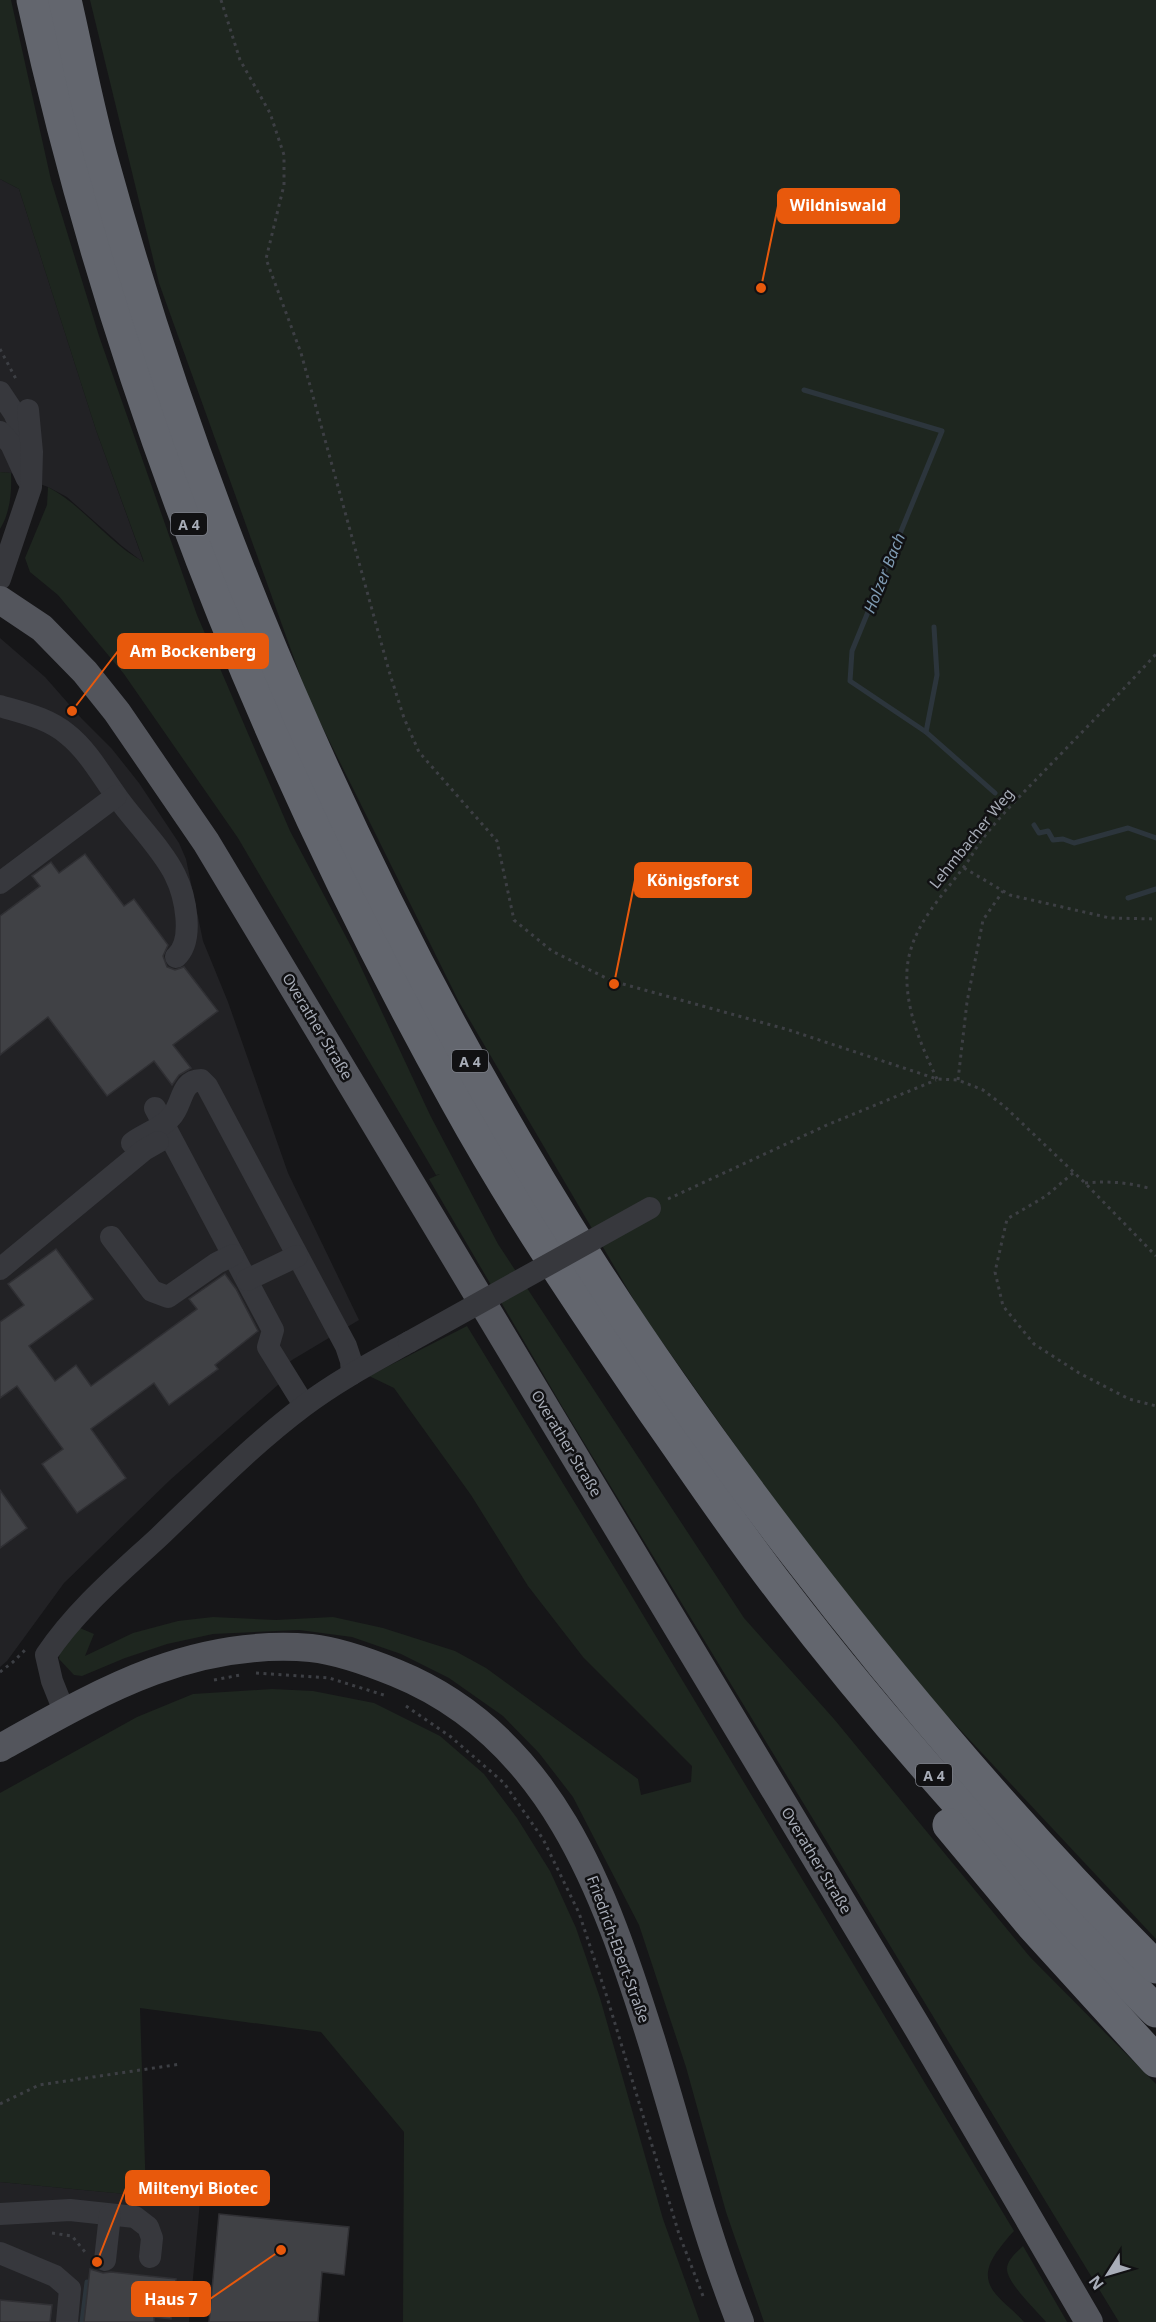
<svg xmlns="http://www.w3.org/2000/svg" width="1156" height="2322" font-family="'Noto Sans',sans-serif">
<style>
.built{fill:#222225}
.green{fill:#1e261f}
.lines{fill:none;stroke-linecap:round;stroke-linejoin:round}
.stream{stroke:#2c353c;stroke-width:5}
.building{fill:#404145;stroke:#303034;stroke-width:1.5}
.path{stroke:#3d3f44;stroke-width:3;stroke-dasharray:3 4.5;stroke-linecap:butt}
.minor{stroke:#37383d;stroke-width:22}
.major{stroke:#53555c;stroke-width:28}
.highway{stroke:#63666e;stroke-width:33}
.minor-bridge{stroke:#37383d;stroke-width:22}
.labels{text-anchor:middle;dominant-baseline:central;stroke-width:5;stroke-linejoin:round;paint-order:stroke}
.shield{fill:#111113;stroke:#7b7e86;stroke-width:1.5}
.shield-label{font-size:14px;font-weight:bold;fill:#a8adb8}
.street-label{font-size:15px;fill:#a8adb8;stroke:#111113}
.water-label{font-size:16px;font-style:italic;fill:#7f9bb3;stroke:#111113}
.leader{fill:none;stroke:#e8590c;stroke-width:2}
.callout-dot{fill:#e8590c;stroke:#111113;stroke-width:2}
.callout{fill:#e8590c;stroke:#e8590c;stroke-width:2}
.callout-label{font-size:16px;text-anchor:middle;font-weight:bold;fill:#fff}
</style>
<rect width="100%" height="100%" fill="#161618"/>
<g class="built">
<path d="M 0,179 L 19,189 L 96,430 L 144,563 L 122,546 L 67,497 L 48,487 L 11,473 L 0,472 Z"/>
<path d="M 0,638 L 45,677 L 82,719 L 112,749 L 139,783 L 179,843 L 186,859 L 203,941 L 228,1002 L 288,1173 L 359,1320 L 292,1360 L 273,1375 L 279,1384 L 170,1480 L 64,1583 L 7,1661 L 0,1667 Z"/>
<path d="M 0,2182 L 200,2201 L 189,2322 L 0,2322 Z"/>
</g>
<g class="green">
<path d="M 0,0 L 11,0 L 51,180 L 99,336 L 197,615 L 290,831 L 353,950 L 430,1115 L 498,1244 L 744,1618 L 834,1719 L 1030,1957 L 1156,2084 L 1156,2322 L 1119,2322 L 563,1408 L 429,1179 L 440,1174 L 436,1175 L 238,838 L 124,674 L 58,595 L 30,572 L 25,558 L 47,505 L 48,487 C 84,506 109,544 144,562 L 96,430 L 19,189 L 0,179 Z"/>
<path d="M 90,0 L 1156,0 L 1156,1939 L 937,1705 L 792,1526 L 641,1312 L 459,1002 L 309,700 L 159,283 Z"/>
<path d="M 0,472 L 11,473 C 12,492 10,513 0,529 Z"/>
<path d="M 467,1326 L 625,1585 L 1014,2231 C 1007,2238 1002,2245 996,2253 C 973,2287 1004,2299 1024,2322 L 764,2322 L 726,2212 L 686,2067 L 639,1925 L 573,1797 L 539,1753 L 503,1716 L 449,1678 L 401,1654 L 352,1637 L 299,1630 L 213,1634 L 167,1644 L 125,1658 L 82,1676 L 74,1675 L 59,1659 L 60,1649 L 75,1626 L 94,1634 L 85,1656 L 133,1633 L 178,1621 L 213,1617 L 276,1620 L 333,1617 L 383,1628 L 455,1651 L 486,1668 L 638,1779 L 641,1795 L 691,1782 L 692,1766 L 583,1657 L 528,1586 L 471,1495 L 394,1388 L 369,1376 Z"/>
<path d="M 272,1689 L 313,1691 L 374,1703 L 440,1736 L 484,1774 L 517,1818 L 550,1871 L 576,1928 L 600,1998 L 663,2219 L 700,2322 L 403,2322 L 404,2132 L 321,2032 L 140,2008 L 146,2196 L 0,2182 L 0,1793 L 137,1717 L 193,1694 Z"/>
<path d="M 1023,2246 L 1066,2320 L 1067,2322 L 1046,2322 C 1037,2311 1007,2283 1007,2269 C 1007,2260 1017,2252 1023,2246 Z"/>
</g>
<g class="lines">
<g class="stream">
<path d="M 804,390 L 942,431 L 852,651 L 850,681 L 926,732 L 995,793"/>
<path d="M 926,732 L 937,675 L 934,627"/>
<path d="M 1034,825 L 1039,833 L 1048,831 L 1053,840 L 1063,839 L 1074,843 L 1128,828 L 1156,838"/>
<path d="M 1128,898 L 1156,889"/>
<path d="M 82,2322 L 87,2282"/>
</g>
</g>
<g class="building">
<path d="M 85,854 L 124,906 L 134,899 L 168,945 L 163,956 L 167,967 L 175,970 L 184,967 L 218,1011 L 173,1045 L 191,1068 L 179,1075 L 172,1085 L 154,1061 L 107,1096 L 48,1017 L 0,1055 L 0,916 L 40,886 L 32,876 L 51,862 L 59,873 Z"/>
<path d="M 56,1249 L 93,1299 L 29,1346 L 55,1381 L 76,1365 L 91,1386 L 197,1309 L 189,1299 L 225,1274 L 236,1289 L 258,1331 L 215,1365 L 218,1369 L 169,1405 L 154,1383 L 91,1429 L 126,1478 L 77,1513 L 42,1464 L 63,1449 L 17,1386 L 0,1398 L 0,1322 L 24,1305 L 8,1284 Z"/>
<path d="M 0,1490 L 27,1528 L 0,1548 Z"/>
<path d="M 219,2214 L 349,2227 L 344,2275 L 322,2272 L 318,2322 L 209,2322 Z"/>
<path d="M 90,2269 L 103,2273 L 111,2272 L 176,2279 L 171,2319 L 154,2317 L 154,2322 L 84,2322 Z"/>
<path d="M 0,2300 L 52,2305 L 50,2322 L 0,2322 Z"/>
</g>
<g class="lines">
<g class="path">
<path d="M 221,0 L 240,60 L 270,113 L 284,155 L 284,185 L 266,259 L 301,353 L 389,671 L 404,718 L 419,752 L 497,841 L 514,920 L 552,951 L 612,981 L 789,1030 L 937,1079 L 958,1080 L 983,1090 L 1004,1106 L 1085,1183 L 1156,1256"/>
<path d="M 0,349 L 16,379"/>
<path d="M 964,868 L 1010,895 L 1110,918 L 1156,919"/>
<path d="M 937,1079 C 921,1045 905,1009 907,970 C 910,928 940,899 963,868 C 971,858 976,847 984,837 C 1005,810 1031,785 1055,760 C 1089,725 1123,690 1156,654"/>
<path d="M 958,1080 L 967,1002 L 983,920 L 1003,891"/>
<path d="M 1073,1173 L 1046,1196 L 1007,1219 L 995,1272 L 1003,1306 L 1034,1344 L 1079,1373 L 1129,1399 L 1156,1406"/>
<path d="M 1085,1183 C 1107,1181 1126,1182 1148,1188"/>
<path d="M 668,1199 L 827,1125 L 936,1080"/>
<path d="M 0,1672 L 13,1662 L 27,1648"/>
<path d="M 256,1673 L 329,1678 L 387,1696"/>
<path d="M 214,1680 L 240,1675"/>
<path d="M 406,1706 L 451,1737 L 504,1783 L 543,1839 L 579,1913 L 606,1994 L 679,2234 L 703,2296"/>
<path d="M 0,2104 L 39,2085 L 181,2064"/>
<path d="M 52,2233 L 72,2236 L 85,2252"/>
</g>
<g class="minor">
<path d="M 0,392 L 14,413 L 25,437"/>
<path d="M 0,432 L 11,444 L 27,479"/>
<path d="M 0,579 L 31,487 L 32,452 L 28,410"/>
<path d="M 0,706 C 23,713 48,718 67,734 C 90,752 105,782 123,805 C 139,826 164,852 175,875 C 185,895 195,940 176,957"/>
<path d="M 0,883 L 116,796"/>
<path d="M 155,1108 L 273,1330 L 268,1347 L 304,1405"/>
<path d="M 132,1143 C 144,1134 161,1129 171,1117 C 183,1105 180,1080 201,1080 L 207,1086 L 346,1346 L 351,1361 L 352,1374"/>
<path d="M 111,1237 L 152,1291 L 168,1297 L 217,1263 L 233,1255"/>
<path d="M 0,1269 L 144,1150 L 158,1142"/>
<path d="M 247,1280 L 297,1256"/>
<path d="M 64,1711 L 52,1681 L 46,1655 C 77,1609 119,1574 159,1537 C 206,1492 252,1445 304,1406 C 337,1381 373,1362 409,1342"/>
<path d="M 0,2214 L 70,2210 L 135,2217 L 148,2227 L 152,2238 L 150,2257"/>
<path d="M 0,2253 L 55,2276 L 70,2289 L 67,2322"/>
<path d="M 105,2260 L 110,2215"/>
</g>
<g class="major">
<path d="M 0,600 L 42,628 L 85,672 L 117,712 L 206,842 L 919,2030 L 1089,2322"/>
<path d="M 0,1748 C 100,1692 191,1638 311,1648 C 339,1651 369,1662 396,1673 C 551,1736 605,1892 651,2039 C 680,2133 704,2230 740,2322"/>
</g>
<g class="highway">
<path d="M 33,0 C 118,387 265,757 457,1102 C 516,1209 584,1309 652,1409 C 695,1470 736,1532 782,1591 C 896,1740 1023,1879 1156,2011"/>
<path d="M 65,0 C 78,56 88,112 104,167 C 209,548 378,930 590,1263 C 654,1363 723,1459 795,1553 C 907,1699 1026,1838 1156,1967"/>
<path d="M 949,1825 L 1033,1926 L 1156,2061"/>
</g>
<path class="minor-bridge" d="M 409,1342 L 650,1208"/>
</g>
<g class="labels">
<g class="shield">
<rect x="171" y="513" width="36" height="22" rx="4.5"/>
<rect x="452" y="1050" width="36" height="22" rx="4.5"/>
<rect x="916" y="1764" width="36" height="22" rx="4.5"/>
</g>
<g class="shield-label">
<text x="189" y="524">A 4</text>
<text x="470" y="1061">A 4</text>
<text x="934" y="1775">A 4</text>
</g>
<g class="street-label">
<text transform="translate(971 838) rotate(-51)">Lehmbacher Weg</text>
<text transform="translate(318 1026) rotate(59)">Overather Straße</text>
<text transform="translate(567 1443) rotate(59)">Overather Straße</text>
<text transform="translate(817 1860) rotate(59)">Overather Straße</text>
<text transform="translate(619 1949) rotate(70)">Friedrich-Ebert-Straße</text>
</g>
<g class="water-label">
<text transform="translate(884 573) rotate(-68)">Holzer Bach</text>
</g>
</g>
<path class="leader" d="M761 288L778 206M72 711L118 651M614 984L635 880M97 2262L126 2188M281 2250L210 2299"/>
<g class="callout-dot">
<circle cx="761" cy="288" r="6"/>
<circle cx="72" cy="711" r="6"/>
<circle cx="614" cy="984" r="6"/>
<circle cx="97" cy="2262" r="6"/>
<circle cx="281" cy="2250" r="6"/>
</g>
<g class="callout">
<rect x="778" y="189" width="121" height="34" rx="6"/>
<rect x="118" y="634" width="150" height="34" rx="6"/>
<rect x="635" y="863" width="116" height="34" rx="6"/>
<rect x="126" y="2171" width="143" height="34" rx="6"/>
<rect x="132" y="2282" width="78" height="34" rx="6"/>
</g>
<g class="callout-label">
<text x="838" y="211">Wildniswald</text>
<text x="193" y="657">Am Bockenberg</text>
<text x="693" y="886">Königsforst</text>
<text x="198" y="2194">Miltenyi Biotec</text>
<text x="171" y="2305">Haus 7</text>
</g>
<g transform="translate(1108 2274) rotate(233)" stroke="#111113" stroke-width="4.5" paint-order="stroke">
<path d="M0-4.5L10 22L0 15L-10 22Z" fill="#a8adb8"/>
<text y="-9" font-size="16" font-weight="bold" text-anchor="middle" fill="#a8adb8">N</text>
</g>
</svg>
